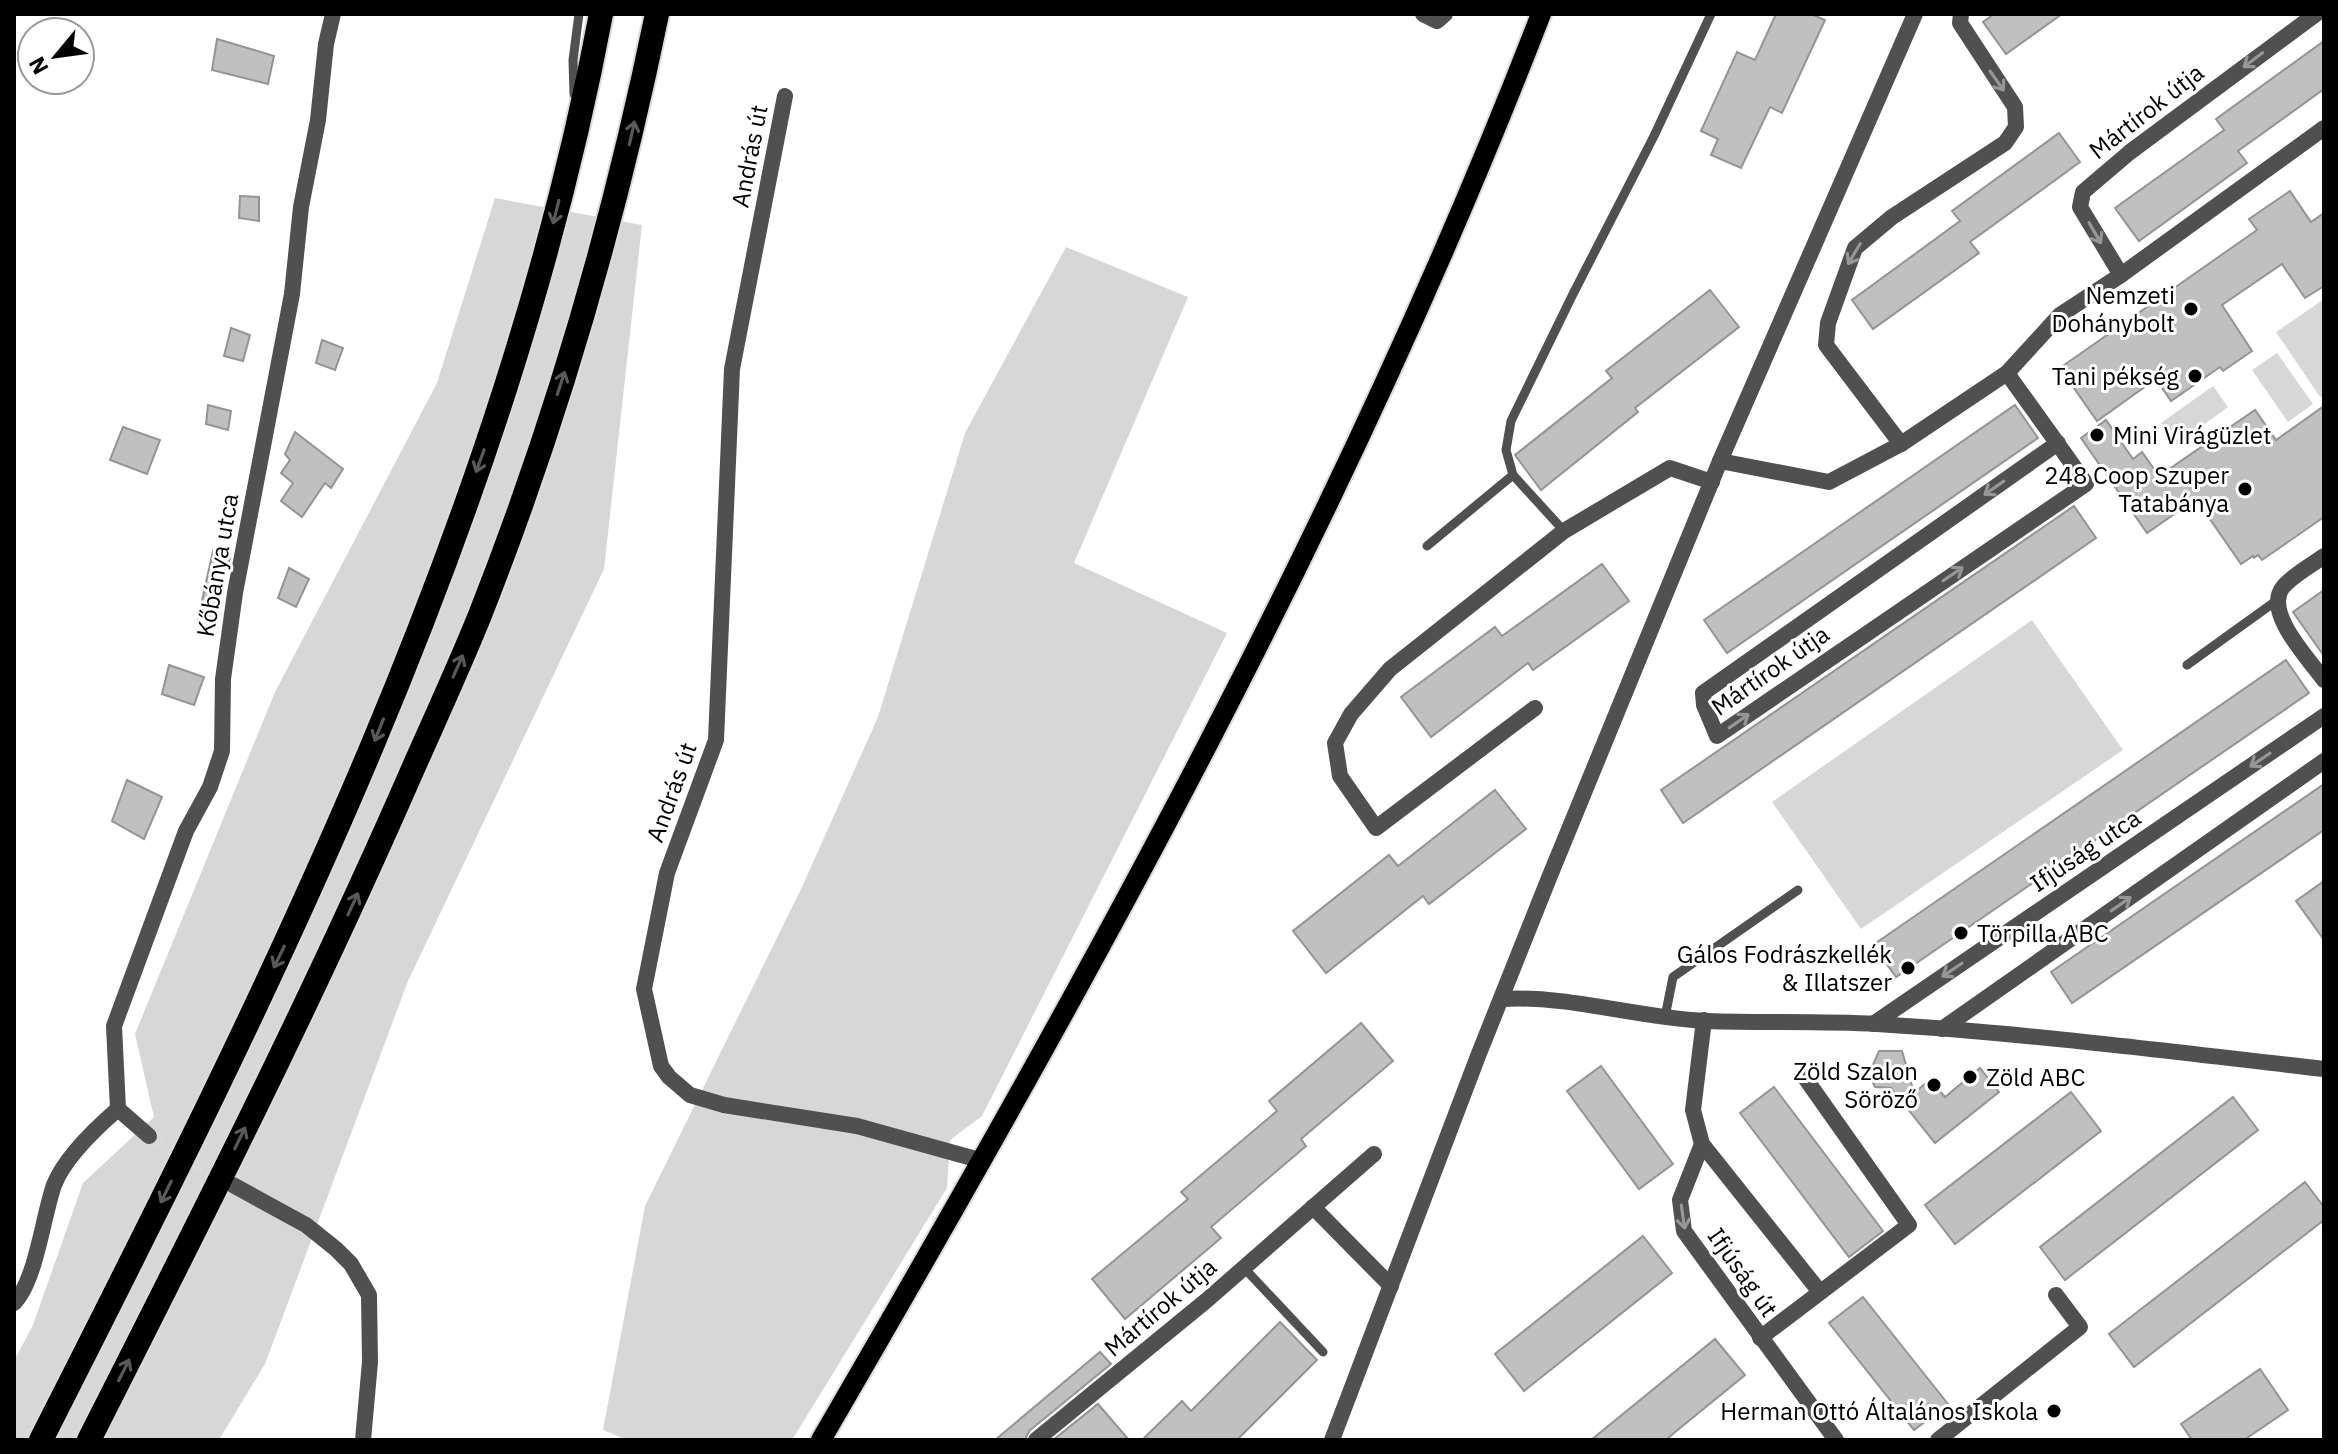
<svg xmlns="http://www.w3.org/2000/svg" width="2338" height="1454" font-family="'IBM Plex Sans',sans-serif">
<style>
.green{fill:#d7d7d7}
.building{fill:#c0c0c0;stroke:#949494;stroke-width:2}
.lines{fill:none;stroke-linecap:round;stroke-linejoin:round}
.street-tunnel{stroke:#d9d9d9;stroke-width:16;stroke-dasharray:16 8;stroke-linecap:butt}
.primary-casing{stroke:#dbdbdb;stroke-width:24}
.highway-casing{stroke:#dbdbdb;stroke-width:28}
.lane{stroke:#505050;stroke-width:9}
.street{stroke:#505050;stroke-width:16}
.primary{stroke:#000;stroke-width:20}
.highway{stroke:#000;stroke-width:24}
.oneway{stroke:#969696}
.oneway2{stroke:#595959}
.poi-dot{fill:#000;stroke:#fff;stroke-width:3}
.labels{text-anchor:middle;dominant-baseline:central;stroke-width:6;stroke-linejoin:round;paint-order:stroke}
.street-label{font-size:24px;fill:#000;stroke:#fff}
.poi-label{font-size:24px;fill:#000;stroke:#fff;text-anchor:end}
</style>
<rect width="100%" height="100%" fill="#fff"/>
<g class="green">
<path d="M 495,198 L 642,225 L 604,569 L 408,981 L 265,1364 L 219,1440 L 14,1440 L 14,1361 L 33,1325 L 83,1183 L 154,1117 L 135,1034 L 275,692 L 437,383 Z"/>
<path d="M 1066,247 L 1188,297 L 1074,563 L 1227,633 L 982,1116 L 950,1140 L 947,1188 L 792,1440 L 627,1440 L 603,1430 L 645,1206 L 802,887 L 878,717 L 965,433 Z"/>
<path d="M 2324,299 L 2324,395 L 2320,397 L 2276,332 Z"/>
<path d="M 2277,353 L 2313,404 L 2288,422 L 2252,370 Z"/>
<path d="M 2213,386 L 2228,407 L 2177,444 L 2161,423 Z"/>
<path d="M 2032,620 L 2123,750 L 1861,929 L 1772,802 Z"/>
</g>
<g class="building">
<path d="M 1776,14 L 1811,14 L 1825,20 L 1782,113 L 1770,107 L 1741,168 L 1711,155 L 1718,139 L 1701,131 L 1737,52 L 1755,60 Z"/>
<path d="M 1994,14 L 2062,14 L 2006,54 L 1983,22 Z"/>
<path d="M 217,39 L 274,56 L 268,84 L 212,70 Z"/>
<path d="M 2324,41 L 2324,89 L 2238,151 L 2247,163 L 2139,241 L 2115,208 L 2224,130 L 2216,119 Z"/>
<path d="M 2059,133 L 2080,162 L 1970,242 L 1979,253 L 1873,329 L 1852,300 L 1960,221 L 1952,211 Z"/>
<path d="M 2290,191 L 2311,222 L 2324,213 L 2324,286 L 2305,298 L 2282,264 L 2222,305 L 2252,351 L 2223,371 L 2220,367 L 2171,401 L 2156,379 L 2097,421 L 2060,368 L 2257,230 L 2249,219 Z"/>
<path d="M 240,196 L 259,197 L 259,221 L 239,218 Z"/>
<path d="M 1710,290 L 1739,327 L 1635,408 L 1638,412 L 1541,490 L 1515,455 L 1612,378 L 1606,371 Z"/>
<path d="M 231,328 L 250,335 L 243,361 L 224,356 Z"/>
<path d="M 322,340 L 343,348 L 335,370 L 316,363 Z"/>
<path d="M 208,405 L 231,411 L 228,430 L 206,424 Z"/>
<path d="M 2015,405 L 2038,438 L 1727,653 L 1704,620 Z"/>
<path d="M 2324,406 L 2324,517 L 2262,560 L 2258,555 L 2254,558 L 2253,556 L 2241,564 L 2196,499 L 2147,533 L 2081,438 L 2106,420 L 2133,459 L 2142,452 L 2159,476 L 2255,410 L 2276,440 Z"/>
<path d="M 123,427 L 160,440 L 147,474 L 110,460 Z"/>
<path d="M 295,432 L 343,469 L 331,488 L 325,483 L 302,517 L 281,501 L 293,483 L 281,473 L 290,460 L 285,454 Z"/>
<path d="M 2074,506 L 2096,538 L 1683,823 L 1661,790 Z"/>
<path d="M 213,551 L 230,558 L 211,627 L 197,623 Z"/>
<path d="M 1602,564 L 1629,601 L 1533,670 L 1528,663 L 1431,737 L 1401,697 L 1495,627 L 1502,636 Z"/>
<path d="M 289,568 L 309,579 L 296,607 L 278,598 Z"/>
<path d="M 2324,590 L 2324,656 L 2293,612 Z"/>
<path d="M 2286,660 L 2309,693 L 1896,977 L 1873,945 Z"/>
<path d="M 169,665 L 204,677 L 194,705 L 162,694 Z"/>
<path d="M 127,780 L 162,797 L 144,839 L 112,821 Z"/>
<path d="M 2324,784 L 2324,830 L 2072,1003 L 2051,972 Z"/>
<path d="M 1495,790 L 1526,829 L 1429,904 L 1423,896 L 1326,973 L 1293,931 L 1389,855 L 1398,866 Z"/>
<path d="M 2324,881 L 2324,940 L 2296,901 Z"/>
<path d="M 1361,1023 L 1393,1061 L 1301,1139 L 1306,1146 L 1211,1227 L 1221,1238 L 1125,1319 L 1092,1279 L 1188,1199 L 1181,1192 L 1277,1111 L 1269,1101 Z"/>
<path d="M 1879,1051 L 1902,1051 L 1914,1093 L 1930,1080 L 1945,1097 L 1980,1068 L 1999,1092 L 1935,1143 L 1891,1088 L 1875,1087 L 1869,1074 Z"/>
<path d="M 1601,1066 L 1673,1164 L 1639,1189 L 1567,1091 Z"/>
<path d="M 1774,1087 L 1883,1231 L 1849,1257 L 1740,1113 Z"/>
<path d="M 2071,1092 L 2101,1131 L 1955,1244 L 1925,1205 Z"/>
<path d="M 2233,1097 L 2258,1130 L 2065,1280 L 2040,1247 Z"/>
<path d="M 2305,1182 L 2324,1207 L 2324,1220 L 2134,1367 L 2109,1334 Z"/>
<path d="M 1643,1236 L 1672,1273 L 1524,1391 L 1495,1354 Z"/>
<path d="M 1863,1297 L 1948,1404 L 1914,1430 L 1829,1323 Z"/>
<path d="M 1280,1322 L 1317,1360 L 1237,1440 L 1142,1440 L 1182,1401 L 1191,1411 Z"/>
<path d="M 1715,1339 L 1745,1375 L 1674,1433 L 1666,1440 L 1591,1440 Z"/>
<path d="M 1100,1352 L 1111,1364 L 1029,1431 L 1025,1440 L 995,1440 Z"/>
<path d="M 2260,1369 L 2288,1410 L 2244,1440 L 2192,1440 L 2181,1424 Z"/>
<path d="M 1098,1404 L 1129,1440 L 1053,1440 Z"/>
</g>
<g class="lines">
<path class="street-tunnel" d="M 149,1136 L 228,1182"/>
<defs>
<path id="primary" d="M 821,1440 C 1089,979 1349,512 1541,14"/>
<g id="highway">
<path d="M 41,1440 C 272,985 506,520 601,14"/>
<path d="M 89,1440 C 201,1219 313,998 412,771 C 435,719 459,667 480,615 C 557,420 615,219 657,14"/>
</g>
</defs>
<use href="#primary" class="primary-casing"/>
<use href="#highway" class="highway-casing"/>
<g class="lane">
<path d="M 574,94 L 573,60 L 579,14"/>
<path d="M 1564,531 L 1513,475 L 1506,450 L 1511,421 L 1573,294 L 1654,136 L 1711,14"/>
<path d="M 1427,546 L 1513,475"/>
<path d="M 2187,665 L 2276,601"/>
<path d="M 1665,1017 L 1673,977 L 1798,890"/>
<path d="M 1244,1268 L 1323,1352"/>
</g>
<g class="street">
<path d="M 1423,14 L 1437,21 L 1445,14"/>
<path d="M 785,96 L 732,369 L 716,740 L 667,873 L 644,989 L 661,1066 L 669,1077 L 690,1095 L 724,1105 L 857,1126 L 983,1161"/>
<path d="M 2121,275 L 2080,207 L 2083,192 L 2130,152 L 2316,14"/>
<path d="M 2007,373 C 2033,410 2060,446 2086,484 L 1717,736 L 1704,705 L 1703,693 L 2058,443"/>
<path d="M 1901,444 L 1826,345 L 1828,323 L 1855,248 L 1892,217 L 2005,143 L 2016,127 L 2015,107 L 1960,23 L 1961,14"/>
<path d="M 1720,461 L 1829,482 L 1901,444 L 2007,373 L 2060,315 L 2121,275 L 2324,128"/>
<path d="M 2324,556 C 2312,565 2293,575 2283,587 C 2263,612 2309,659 2324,680"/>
<path d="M 1535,708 L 1376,828 L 1340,776 L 1335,743 L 1351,714 L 1390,669 L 1564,531 L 1670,468 L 1712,482"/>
<path d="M 1502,999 C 1570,995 1638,1018 1707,1021 C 1763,1023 1820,1021 1877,1024 C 2026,1033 2175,1052 2324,1069"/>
<path d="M 1704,1020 L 1693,1110 L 1702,1144 L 1820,1292"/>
<path d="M 1873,1024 L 2324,716"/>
<path d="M 1942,1029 L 2324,761"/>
<path d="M 118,1109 L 114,1026 L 186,831 L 210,787 L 222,751 L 223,679 L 235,593 L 292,294 L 301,207 L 318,120 L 326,44 L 333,14"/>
<path d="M 118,1109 L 149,1136"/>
<path d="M 1702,1144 L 1680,1200 L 1684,1231 L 1836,1440"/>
<path d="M 233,1185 L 306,1225 L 336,1249 L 351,1264 L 369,1295 L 370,1362 L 363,1440"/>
<path d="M 1313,1207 L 1391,1286"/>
<path d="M 14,1303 C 36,1281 43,1216 54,1185 C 65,1157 96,1128 118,1109"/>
<path d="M 1760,1338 L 1909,1225 L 1803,1075"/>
<path d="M 1036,1440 L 1207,1300 L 1374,1154"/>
<path d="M 1332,1440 L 1478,1056 L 1549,878 L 1720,461 L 1915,14"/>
<path d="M 1938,1440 L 2080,1327 L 2056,1295"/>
</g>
<use href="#primary" class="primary"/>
<use href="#highway" class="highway"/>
</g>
<defs><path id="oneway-shaft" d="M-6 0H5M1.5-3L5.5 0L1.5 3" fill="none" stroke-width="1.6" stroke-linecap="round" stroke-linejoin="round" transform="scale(2)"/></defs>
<g class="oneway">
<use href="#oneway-shaft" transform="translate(2253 60) rotate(143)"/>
<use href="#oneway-shaft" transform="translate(1997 81) rotate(55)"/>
<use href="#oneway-shaft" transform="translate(2095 233) rotate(60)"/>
<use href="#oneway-shaft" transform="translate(1854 254) rotate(121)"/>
<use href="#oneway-shaft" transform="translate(1994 488) rotate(145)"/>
<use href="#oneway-shaft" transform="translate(1953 574) rotate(-34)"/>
<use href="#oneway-shaft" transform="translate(1739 721) rotate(-35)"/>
<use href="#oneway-shaft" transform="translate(2260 760) rotate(146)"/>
<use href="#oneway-shaft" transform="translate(2121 904) rotate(-35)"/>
<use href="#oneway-shaft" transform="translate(1952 970) rotate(146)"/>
<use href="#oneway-shaft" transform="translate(1683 1217) rotate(82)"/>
</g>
<g class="oneway2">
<use href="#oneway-shaft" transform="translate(632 133) rotate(-77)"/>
<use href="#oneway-shaft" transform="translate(556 212) rotate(104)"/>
<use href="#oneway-shaft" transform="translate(561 383) rotate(-72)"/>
<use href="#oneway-shaft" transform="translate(480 461) rotate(110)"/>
<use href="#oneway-shaft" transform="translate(458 666) rotate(-66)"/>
<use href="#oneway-shaft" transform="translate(379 730) rotate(112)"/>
<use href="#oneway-shaft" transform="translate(353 904) rotate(-65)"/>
<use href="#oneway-shaft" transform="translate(279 957) rotate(116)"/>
<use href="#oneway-shaft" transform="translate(240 1138) rotate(-64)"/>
<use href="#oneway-shaft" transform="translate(166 1192) rotate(116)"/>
<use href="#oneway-shaft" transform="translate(124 1370) rotate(-63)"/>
</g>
<g class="poi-dot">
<circle cx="2191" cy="309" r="8"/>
<circle cx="2195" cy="376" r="8"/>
<circle cx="2097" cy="435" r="8"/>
<circle cx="2245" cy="489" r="8"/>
<circle cx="1961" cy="933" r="8"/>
<circle cx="1908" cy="968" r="8"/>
<circle cx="1970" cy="1077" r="8"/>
<circle cx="1934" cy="1085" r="8"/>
<circle cx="2054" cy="1411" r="8"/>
</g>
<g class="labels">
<g class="street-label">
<text transform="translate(2146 111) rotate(-38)">Mártírok útja</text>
<text transform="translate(749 156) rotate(-79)">András út</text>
<text transform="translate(217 565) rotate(-80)">Kőbánya utca</text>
<text transform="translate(1770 670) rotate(-35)">Mártírok útja</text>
<text transform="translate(671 792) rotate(-70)">András út</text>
<text transform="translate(2085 850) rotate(-34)">Ifjúság utca</text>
<text transform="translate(1743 1272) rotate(55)">Ifjúság út</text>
<text transform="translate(1160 1307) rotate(-40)">Mártírok útja</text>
</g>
<g class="poi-label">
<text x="2175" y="295">Nemzeti<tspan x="2175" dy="28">Dohánybolt</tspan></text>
<text x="2179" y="376">Tani pékség</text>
<text x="2113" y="435" text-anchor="start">Mini Virágüzlet</text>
<text x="2229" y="475">248 Coop Szuper<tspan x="2229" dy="28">Tatabánya</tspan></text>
<text x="1977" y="933" text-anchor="start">Törpilla ABC</text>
<text x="1892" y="954">Gálos Fodrászkellék<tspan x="1892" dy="28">&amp; Illatszer</tspan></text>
<text x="1918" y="1071">Zöld Szalon<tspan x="1918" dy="28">Söröző</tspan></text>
<text x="1986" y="1077" text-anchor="start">Zöld ABC</text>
<text x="2038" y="1411">Herman Ottó Általános Iskola</text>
</g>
</g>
<rect width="2338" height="1454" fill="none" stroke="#000000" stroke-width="32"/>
<g transform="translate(56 56) rotate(241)"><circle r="38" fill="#ffffff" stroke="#999999" stroke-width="2"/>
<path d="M0-6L14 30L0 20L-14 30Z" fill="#000000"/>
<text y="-12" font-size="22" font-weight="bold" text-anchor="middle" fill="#000000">N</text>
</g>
</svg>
